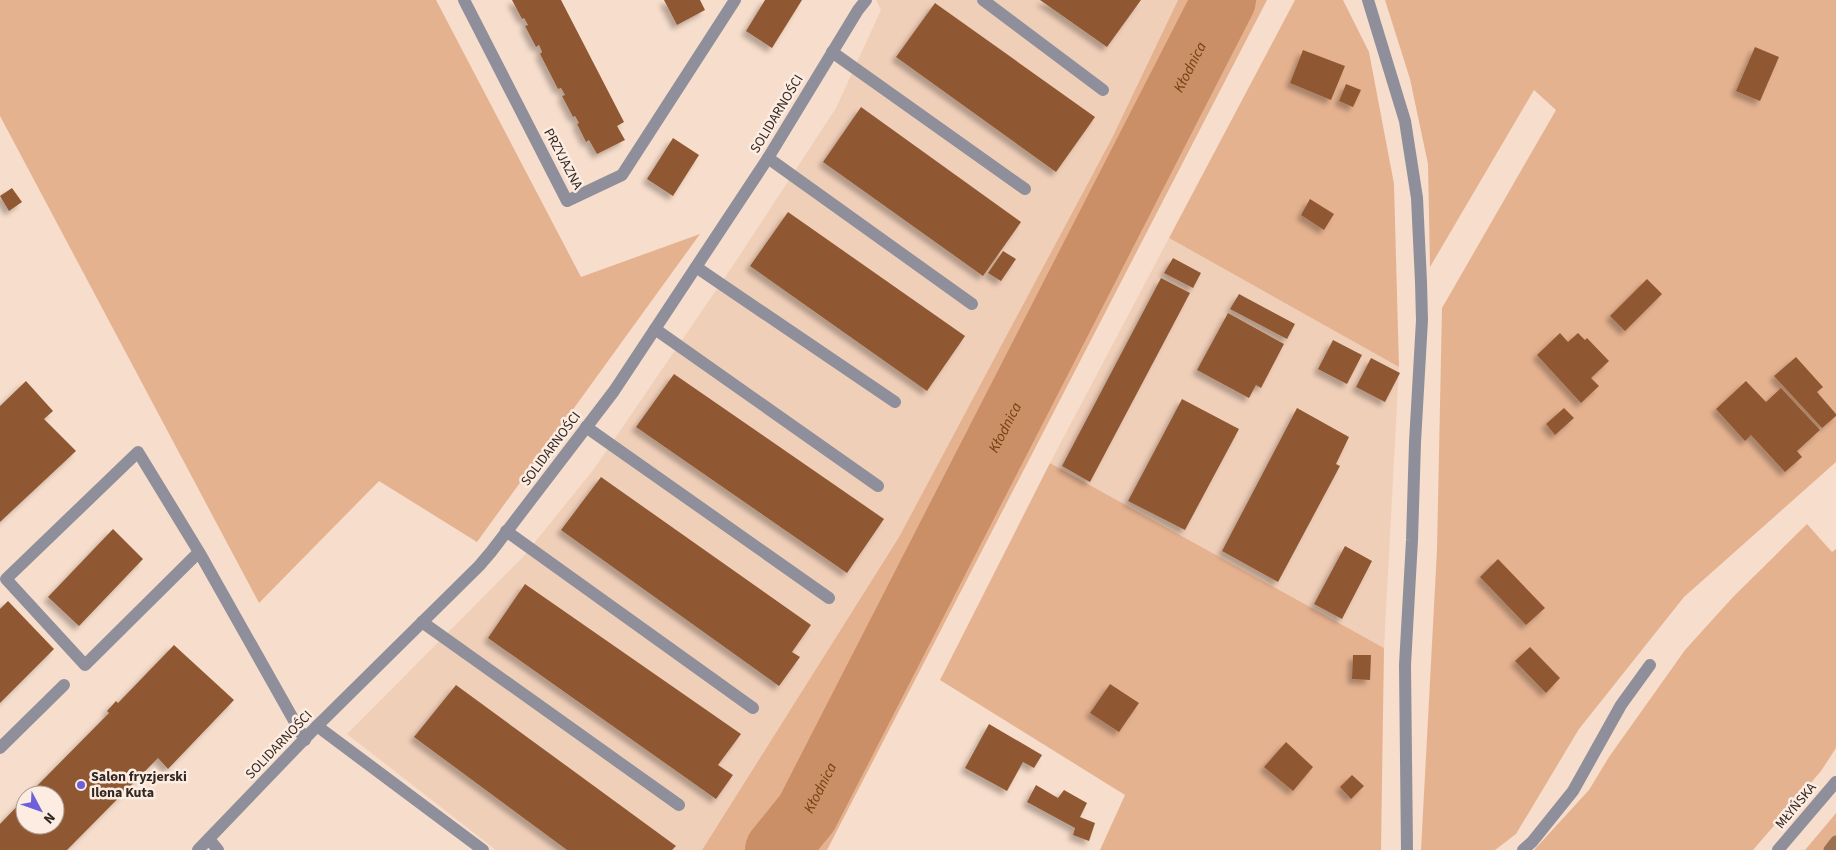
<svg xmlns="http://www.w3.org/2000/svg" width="1836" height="850" font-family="'Source Sans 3',sans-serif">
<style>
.built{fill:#f0cfb9}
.green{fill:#e5b290}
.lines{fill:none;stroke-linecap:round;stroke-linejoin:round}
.stream{stroke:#9c7052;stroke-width:11}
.river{stroke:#ca8f67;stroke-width:64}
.building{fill:#905932;filter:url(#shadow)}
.minor{stroke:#8e8f9a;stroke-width:12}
.poi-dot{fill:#6e60da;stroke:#fcece2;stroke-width:2}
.labels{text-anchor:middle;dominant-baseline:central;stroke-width:5;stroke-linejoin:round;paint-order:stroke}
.street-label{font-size:14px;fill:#322821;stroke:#fcece2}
.poi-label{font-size:14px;font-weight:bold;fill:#322821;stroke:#fcece2;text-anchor:start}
.water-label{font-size:15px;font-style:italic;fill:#753e0f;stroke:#fcece2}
</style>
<defs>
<filter id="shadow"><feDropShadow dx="-4.5" dy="4.5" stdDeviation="2.5" flood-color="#0004"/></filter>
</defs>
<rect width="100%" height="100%" fill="#f7ddcb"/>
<g class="built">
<path d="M 876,0 L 1178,0 L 1112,138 L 899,537 L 702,850 L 496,850 L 347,734 L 523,557 L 594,469 L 738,258 L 836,108 L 881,10 Z"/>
<path d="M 1169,238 L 1399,367 L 1384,648 L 1050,463 Z"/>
</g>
<g class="green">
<path d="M 0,0 L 436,0 L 581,277 L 700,234 L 477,542 L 379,481 L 259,603 L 0,116 Z"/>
<path d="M 1178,0 L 1197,0 L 795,791 L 769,832 L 755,850 L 702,850 L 899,537 L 1112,138 Z"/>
<path d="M 1233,0 L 1267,0 L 827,850 L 789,850 L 811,824 Z"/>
<path d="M 1295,0 L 1343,0 L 1369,52 L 1394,184 L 1399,367 L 1169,238 Z"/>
<path d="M 1385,0 L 1836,0 L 1836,462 L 1684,597 L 1579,729 L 1516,834 L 1495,850 L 1421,850 L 1437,550 L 1442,308 L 1556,110 L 1534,90 L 1430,267 L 1428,164 L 1410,79 Z"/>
<path d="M 1050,463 L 1384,648 L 1381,850 L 1100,850 L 1125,795 L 940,680 Z"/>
<path d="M 1807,524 L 1832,552 L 1836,549 L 1836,748 L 1821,771 L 1753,850 L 1534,850 L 1589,790 L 1609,757 L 1685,650 L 1733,597 Z"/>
<path d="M 1836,813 L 1836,850 L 1805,850 L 1832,818 Z"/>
</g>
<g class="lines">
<path class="stream" d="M 1829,850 L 1836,841"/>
<path class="river" id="s1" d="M 777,850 L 807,813 L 1224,0"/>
</g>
<g class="building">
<path d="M 512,0 L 561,0 L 624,122 L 617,126 L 625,140 L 597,154 L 589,140 L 586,142 L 577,124 L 579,123 L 575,116 L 573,117 L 562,96 L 565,95 L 561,88 L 558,89 L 540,54 L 542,52 L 539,45 L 536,47 L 525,26 L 528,25 L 524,18 L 522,19 Z"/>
<path d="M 664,0 L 700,0 L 705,10 L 677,25 Z"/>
<path d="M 765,0 L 802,0 L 772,48 L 746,31 Z"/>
<path d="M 1040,0 L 1141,0 L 1107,47 Z"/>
<path d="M 935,3 L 1095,117 L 1056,172 L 896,57 Z"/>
<path d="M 1755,47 L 1779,57 L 1760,101 L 1736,91 Z"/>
<path d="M 1303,50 L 1345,66 L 1331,100 L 1290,83 Z"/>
<path d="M 1346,84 L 1361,90 L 1353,107 L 1339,101 Z"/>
<path d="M 861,107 L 1021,222 L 983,276 L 823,162 Z"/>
<path d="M 673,138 L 699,155 L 673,196 L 647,179 Z"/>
<path d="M 12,188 L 22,202 L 9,211 L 0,196 Z"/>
<path d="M 1310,199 L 1334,214 L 1324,230 L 1301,215 Z"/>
<path d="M 788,212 L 965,336 L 927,391 L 750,266 Z"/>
<path d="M 1003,251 L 1016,259 L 1001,281 L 988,273 Z"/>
<path d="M 1173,258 L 1201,273 L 1193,288 L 1164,273 Z"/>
<path d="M 1161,278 L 1190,293 L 1090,482 L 1062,466 Z"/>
<path d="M 1647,279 L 1662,294 L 1625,331 L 1610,316 Z"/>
<path d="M 1239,294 L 1295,324 L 1287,339 L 1230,309 Z"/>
<path d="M 1228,313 L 1284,344 L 1261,388 L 1256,385 L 1249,398 L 1197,370 Z"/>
<path d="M 1560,333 L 1568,342 L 1578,333 L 1585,340 L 1587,338 L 1609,361 L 1591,378 L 1599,386 L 1581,403 L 1537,355 Z"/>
<path d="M 1333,340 L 1362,355 L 1347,384 L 1318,369 Z"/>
<path d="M 1796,357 L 1823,387 L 1817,392 L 1836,414 L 1836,416 L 1822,428 L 1774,376 Z"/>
<path d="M 1371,358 L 1400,373 L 1385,402 L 1356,387 Z"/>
<path d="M 674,374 L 884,519 L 847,573 L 636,427 Z"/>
<path d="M 26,381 L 53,411 L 44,419 L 76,451 L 0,522 L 0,406 Z"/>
<path d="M 1746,381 L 1766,402 L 1781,388 L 1820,430 L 1797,451 L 1802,457 L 1785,472 L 1751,435 L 1745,441 L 1716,409 Z"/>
<path d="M 1182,399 L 1239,429 L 1185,530 L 1128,501 Z"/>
<path d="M 1297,408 L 1349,437 L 1336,464 L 1340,466 L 1278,582 L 1222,551 Z"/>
<path d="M 1564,408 L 1574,418 L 1555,435 L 1546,424 Z"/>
<path d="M 601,477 L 811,625 L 792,652 L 800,657 L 779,686 L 561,530 Z"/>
<path d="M 113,529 L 143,559 L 79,626 L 48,597 Z"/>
<path d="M 1345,546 L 1372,561 L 1342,619 L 1314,604 Z"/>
<path d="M 1498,559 L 1545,608 L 1526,625 L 1480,577 Z"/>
<path d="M 525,584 L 741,734 L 718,765 L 733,775 L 716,799 L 488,638 Z"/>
<path d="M 8,601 L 54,649 L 0,703 L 0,609 Z"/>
<path d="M 174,645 L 234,700 L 168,769 L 158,758 L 67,850 L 0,850 L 0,824 L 25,798 L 25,825 L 55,825 L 55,795 L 28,795 L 109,713 L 107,711 L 116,701 L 118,703 Z"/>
<path d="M 1530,647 L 1560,678 L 1546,693 L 1515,661 Z"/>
<path d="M 1353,655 L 1371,655 L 1370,680 L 1352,679 Z"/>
<path d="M 1110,684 L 1139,703 L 1119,732 L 1090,713 Z"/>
<path d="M 456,685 L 676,846 L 672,850 L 567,850 L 414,737 Z"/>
<path d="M 989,724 L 1042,755 L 1034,768 L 1023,762 L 1007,791 L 965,768 Z"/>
<path d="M 1286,742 L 1313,767 L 1293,791 L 1264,767 Z"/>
<path d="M 1352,775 L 1364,786 L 1351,799 L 1340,787 Z"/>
<path d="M 1036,785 L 1058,798 L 1064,790 L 1087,803 L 1080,817 L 1095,823 L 1089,841 L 1073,835 L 1075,828 L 1027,802 Z"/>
</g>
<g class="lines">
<g class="minor">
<path d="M 464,0 L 567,201 L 622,175 L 735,0"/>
<path d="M 983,0 L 1103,90"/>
<path d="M 1368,0 L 1405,121 L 1417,198 L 1421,282 L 1422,320 L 1415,442 L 1412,540 L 1405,665 L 1407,850"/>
<path d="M 832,52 L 1025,189"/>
<path d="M 768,158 L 972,304"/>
<path d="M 696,267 L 895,402"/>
<path d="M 655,329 L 878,486"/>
<path d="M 586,427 L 829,598"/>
<path d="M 506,531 L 753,708"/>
<path d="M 199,552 L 85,665 L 6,579 L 138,452 L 199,552 L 305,740"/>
<path d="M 422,622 L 679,805"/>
<path d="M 317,726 L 483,850"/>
<path d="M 0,748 L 64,685"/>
<path d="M 209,839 L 218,850"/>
<path d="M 198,850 L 317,726 L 479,566 L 491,552 L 614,391 L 768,158 L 858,10 L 866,0"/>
<path d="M 1523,850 L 1532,842 L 1573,791 L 1621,705 L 1650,665"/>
<path d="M 1778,850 L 1836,782"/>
</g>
</g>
<circle class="poi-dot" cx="81" cy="785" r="5"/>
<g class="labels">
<g class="street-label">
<text transform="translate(777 114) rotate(-59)">SOLIDARNOŚCI</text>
<text transform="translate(563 159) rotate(62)">PRZYJAZNA</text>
<text transform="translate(551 449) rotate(-53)">SOLIDARNOŚCI</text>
<text transform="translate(279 745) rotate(-46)">SOLIDARNOŚCI</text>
<text transform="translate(1796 806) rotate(-50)">MŁYŃSKA</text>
</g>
<g class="poi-label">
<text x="91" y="777">Salon fryzjerski<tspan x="91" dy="16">Ilona Kuta</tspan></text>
</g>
<g class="water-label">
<text stroke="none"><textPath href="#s1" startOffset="886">Kłodnica</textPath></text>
<text stroke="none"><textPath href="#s1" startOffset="481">Kłodnica</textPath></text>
<text stroke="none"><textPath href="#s1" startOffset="76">Kłodnica</textPath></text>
</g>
</g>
<g transform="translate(40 810) rotate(131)"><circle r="24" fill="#fcece2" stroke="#ab9e95"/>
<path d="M0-4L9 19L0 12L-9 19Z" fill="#6e60da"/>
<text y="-8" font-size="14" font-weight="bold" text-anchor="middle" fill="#322821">N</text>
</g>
</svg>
